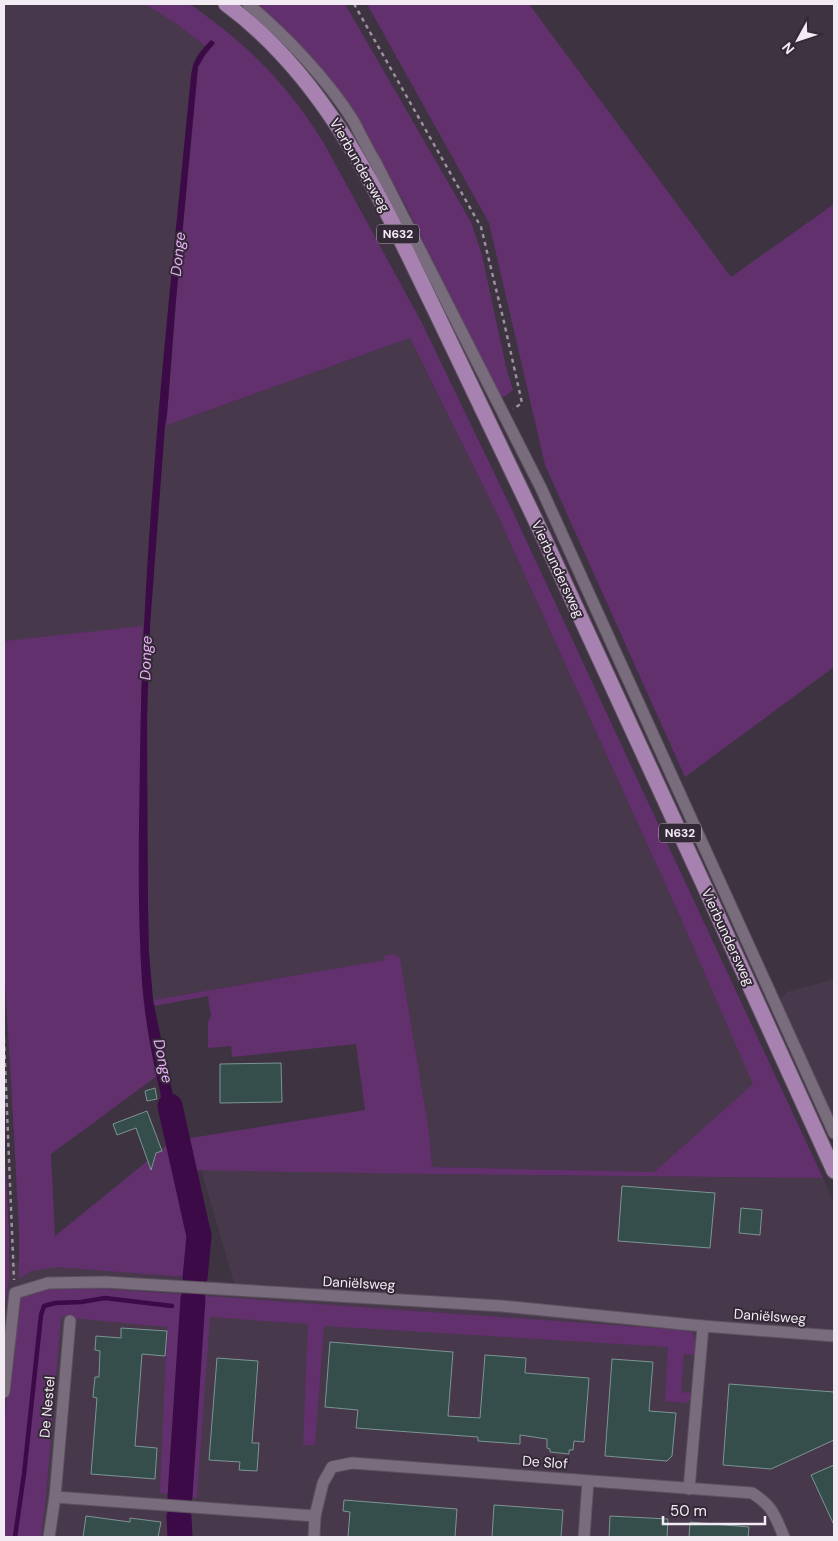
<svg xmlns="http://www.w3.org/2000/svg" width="838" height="1541" font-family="'DM Sans',sans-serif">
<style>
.built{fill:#48384c}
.green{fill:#61306d}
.water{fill:#3d0a48}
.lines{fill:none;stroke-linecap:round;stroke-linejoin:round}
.stream{stroke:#3d0a48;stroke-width:4.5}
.river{stroke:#3d0a48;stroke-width:25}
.building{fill:#354e4b;stroke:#7b9593}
.street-casing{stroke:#5b505d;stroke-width:13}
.primary-casing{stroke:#5b505d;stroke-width:17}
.path{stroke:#9b929d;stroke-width:2.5;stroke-dasharray:4 4;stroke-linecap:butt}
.street{stroke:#796c7c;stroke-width:11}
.primary{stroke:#a782b0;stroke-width:15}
.labels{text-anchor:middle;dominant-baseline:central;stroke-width:4;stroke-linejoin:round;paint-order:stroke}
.shield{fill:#342937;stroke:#bab1bb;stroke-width:1}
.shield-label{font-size:12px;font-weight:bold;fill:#f3ebf4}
.street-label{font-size:14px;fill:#f3ebf4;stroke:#342937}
.water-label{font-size:15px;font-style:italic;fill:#e9b0f7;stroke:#342937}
</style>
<rect width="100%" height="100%" fill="#3e3341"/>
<g class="built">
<path d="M 4,4 L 145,4 L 175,23 L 205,46 L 197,55 L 193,63 L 191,76 L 157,429 L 410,338 L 497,514 L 677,910 L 754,1084 L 654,1172 L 432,1167 L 429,1131 L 400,958 L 393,954 L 385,960 L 153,1000 L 149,953 L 147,861 L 147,718 L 150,627 L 4,641 Z"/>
<path d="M 834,979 L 834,1141 L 773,1006 L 787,992 Z"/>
<path d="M 201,1169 L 429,1174 L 823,1178 L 834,1204 L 834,1537 L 4,1537 L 4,1262 L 64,1265 L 234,1283 Z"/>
</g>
<g class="green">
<path d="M 145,4 C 158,4 174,1 187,4 C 194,5 203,14 209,18 C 257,53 296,96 326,147 L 422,323 L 513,512 L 823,1178 L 429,1174 L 183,1170 L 199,1244 L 196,1278 L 57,1267 L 31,1271 L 19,1279 L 19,1232 L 11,1080 L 4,970 L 4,641 L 143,626 L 141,698 L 142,985 L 151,1047 L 157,1076 L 51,1154 L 55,1236 L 172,1141 L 365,1110 L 356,1044 L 232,1057 L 231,1046 L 208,1048 L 208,1022 L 211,1016 L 208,996 L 155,1006 L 153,1000 L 385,960 L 384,956 L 393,954 L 400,958 L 429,1131 L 432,1167 L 654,1172 L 753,1084 L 677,910 L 497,514 L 410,338 L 165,426 L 167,415 L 176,300 L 198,67 L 205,55 L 215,43 L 211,40 L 205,46 L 175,23 Z"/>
<path d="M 255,4 L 345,4 L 471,222 L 482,255 L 506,367 L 513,390 L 504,397 L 501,396 L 476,350 L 406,206 L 363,129 Z"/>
<path d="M 367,4 L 529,4 L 731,277 L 834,204 L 834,667 L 685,777 L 545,465 L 489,223 Z"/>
<path d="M 4,1136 L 9,1232 L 9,1280 L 4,1313 Z"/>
<path d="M 50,1285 L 684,1330 L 692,1332 L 695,1341 L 695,1355 L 684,1354 L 681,1392 L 691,1393 L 691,1400 L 686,1403 L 665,1401 L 668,1347 L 324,1326 L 315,1445 L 303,1445 L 308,1324 L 210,1317 L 197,1498 L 160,1493 L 167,1327 L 61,1317 L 45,1506 L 41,1537 L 4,1537 L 4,1424 L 19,1295 Z"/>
</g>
<path class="water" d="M 211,40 L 215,43 L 205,55 L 198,67 L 176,300 L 167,415 L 165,426 L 150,626 L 147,718 L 148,909 L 149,953 L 153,1000 L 182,1138 L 172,1141 C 159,1089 146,1036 142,982 C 137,907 139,832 140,756 C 143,529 169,302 191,76 C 194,58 199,53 211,40 Z"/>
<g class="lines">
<path class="stream" d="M 15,1537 L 24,1474 L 41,1315 L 44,1306 L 55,1303 L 81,1302 L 105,1298 L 172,1306"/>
<g class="river">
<path d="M 170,1106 L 199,1236 L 195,1278"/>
<path d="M 180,1496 L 193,1299"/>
<path d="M 179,1517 L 180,1537"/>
</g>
</g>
<g class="building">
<path d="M 281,1063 L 282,1102 L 220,1103 L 220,1064 Z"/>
<path d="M 155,1088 L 157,1099 L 147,1101 L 145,1091 Z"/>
<path d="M 147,1111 L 162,1151 L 156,1153 L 151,1170 L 136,1128 L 117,1135 L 113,1124 Z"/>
<path d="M 622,1186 L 715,1193 L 710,1248 L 618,1241 Z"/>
<path d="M 741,1208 L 762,1210 L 760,1235 L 739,1233 Z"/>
<path d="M 121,1328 L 167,1331 L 165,1356 L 142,1354 L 135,1446 L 157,1448 L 155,1479 L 91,1474 L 97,1398 L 93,1397 L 95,1377 L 99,1377 L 100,1351 L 95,1350 L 96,1336 L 121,1338 Z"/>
<path d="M 330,1342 L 453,1352 L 448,1416 L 480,1418 L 485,1355 L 526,1358 L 525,1373 L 589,1378 L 584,1442 L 574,1441 L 573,1450 L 569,1450 L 569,1454 L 550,1452 L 550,1449 L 547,1448 L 547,1439 L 520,1435 L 520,1444 L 478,1441 L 478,1437 L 356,1428 L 358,1410 L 325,1407 Z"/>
<path d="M 217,1358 L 258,1361 L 252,1443 L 259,1443 L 257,1471 L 239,1470 L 240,1462 L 209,1460 Z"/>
<path d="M 612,1359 L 653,1362 L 649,1411 L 676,1413 L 672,1456 L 667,1461 L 605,1456 Z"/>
<path d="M 729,1384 L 834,1392 L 834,1440 L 771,1469 L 723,1465 Z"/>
<path d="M 834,1465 L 834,1525 L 811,1475 Z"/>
<path d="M 344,1500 L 457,1509 L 455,1537 L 348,1537 L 350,1512 L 343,1511 Z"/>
<path d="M 494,1505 L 563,1510 L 561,1537 L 492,1537 Z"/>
<path d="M 86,1516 L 130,1522 L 130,1518 L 161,1522 L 158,1537 L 83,1537 Z"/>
<path d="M 610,1516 L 668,1519 L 667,1537 L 609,1537 Z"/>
<path d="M 690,1522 L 749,1527 L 748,1537 L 689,1537 Z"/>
</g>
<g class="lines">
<defs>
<g id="street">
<path d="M 248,4 C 286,36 328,80 354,122 C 361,136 368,150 376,163 L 541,488 L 834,1133"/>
<path d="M 4,1392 L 15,1293 L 48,1283 L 105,1282 L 502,1306 L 703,1326 L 834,1336"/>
<path d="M 689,1489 L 703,1326"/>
<path d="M 55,1497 L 315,1516"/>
<path d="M 49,1537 L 55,1497 L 70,1321"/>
<path d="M 314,1537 L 315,1516 L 323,1483 L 332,1467 L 352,1463 L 752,1493 C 773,1506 775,1516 784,1537"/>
<path d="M 584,1537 L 588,1481"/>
</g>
<path id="primary" d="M 226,4 C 328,79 380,197 434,308 C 471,384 507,460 543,536 C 641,747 738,959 834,1171"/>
</defs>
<use href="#street" class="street-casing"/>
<use href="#primary" class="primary-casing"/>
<g class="path">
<path d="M 354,4 L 481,227 L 504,322 L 522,403 L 513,409"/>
<path d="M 4,1039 L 14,1280"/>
</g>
<use href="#street" class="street"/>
<use href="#primary" class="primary"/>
</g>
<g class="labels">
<g class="shield">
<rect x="377" y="224.5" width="42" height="19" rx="4"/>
<rect x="659" y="823.5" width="42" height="19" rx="4"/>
</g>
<g class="shield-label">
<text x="398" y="234">N632</text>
<text x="680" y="833">N632</text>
</g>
<g class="street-label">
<text transform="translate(360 165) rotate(60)">Vierbundersweg</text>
<text transform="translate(558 569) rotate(65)">Vierbundersweg</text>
<text transform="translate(728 937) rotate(65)">Vierbundersweg</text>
<text transform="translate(359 1283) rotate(3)">Daniëlsweg</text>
<text transform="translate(770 1316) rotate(4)">Daniëlsweg</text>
<text transform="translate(47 1407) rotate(-85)">De Nestel</text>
<text transform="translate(545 1462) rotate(4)">De Slof</text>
</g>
<g class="water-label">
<text transform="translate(178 254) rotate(-84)">Donge</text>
<text transform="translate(146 658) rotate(-88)">Donge</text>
<text transform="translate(163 1061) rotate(78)">Donge</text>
</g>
</g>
<rect width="838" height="1541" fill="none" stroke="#f3ebf4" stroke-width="10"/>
<g transform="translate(798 40) rotate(230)" stroke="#342937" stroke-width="4" paint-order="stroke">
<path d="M0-4L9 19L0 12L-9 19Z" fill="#f3ebf4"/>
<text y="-8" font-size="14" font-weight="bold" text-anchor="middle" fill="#f3ebf4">N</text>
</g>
<path d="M663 1516v8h102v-8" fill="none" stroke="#f3ebf4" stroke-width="2.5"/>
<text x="670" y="1516" font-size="15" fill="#f3ebf4" stroke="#342937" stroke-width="4" paint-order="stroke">50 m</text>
</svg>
